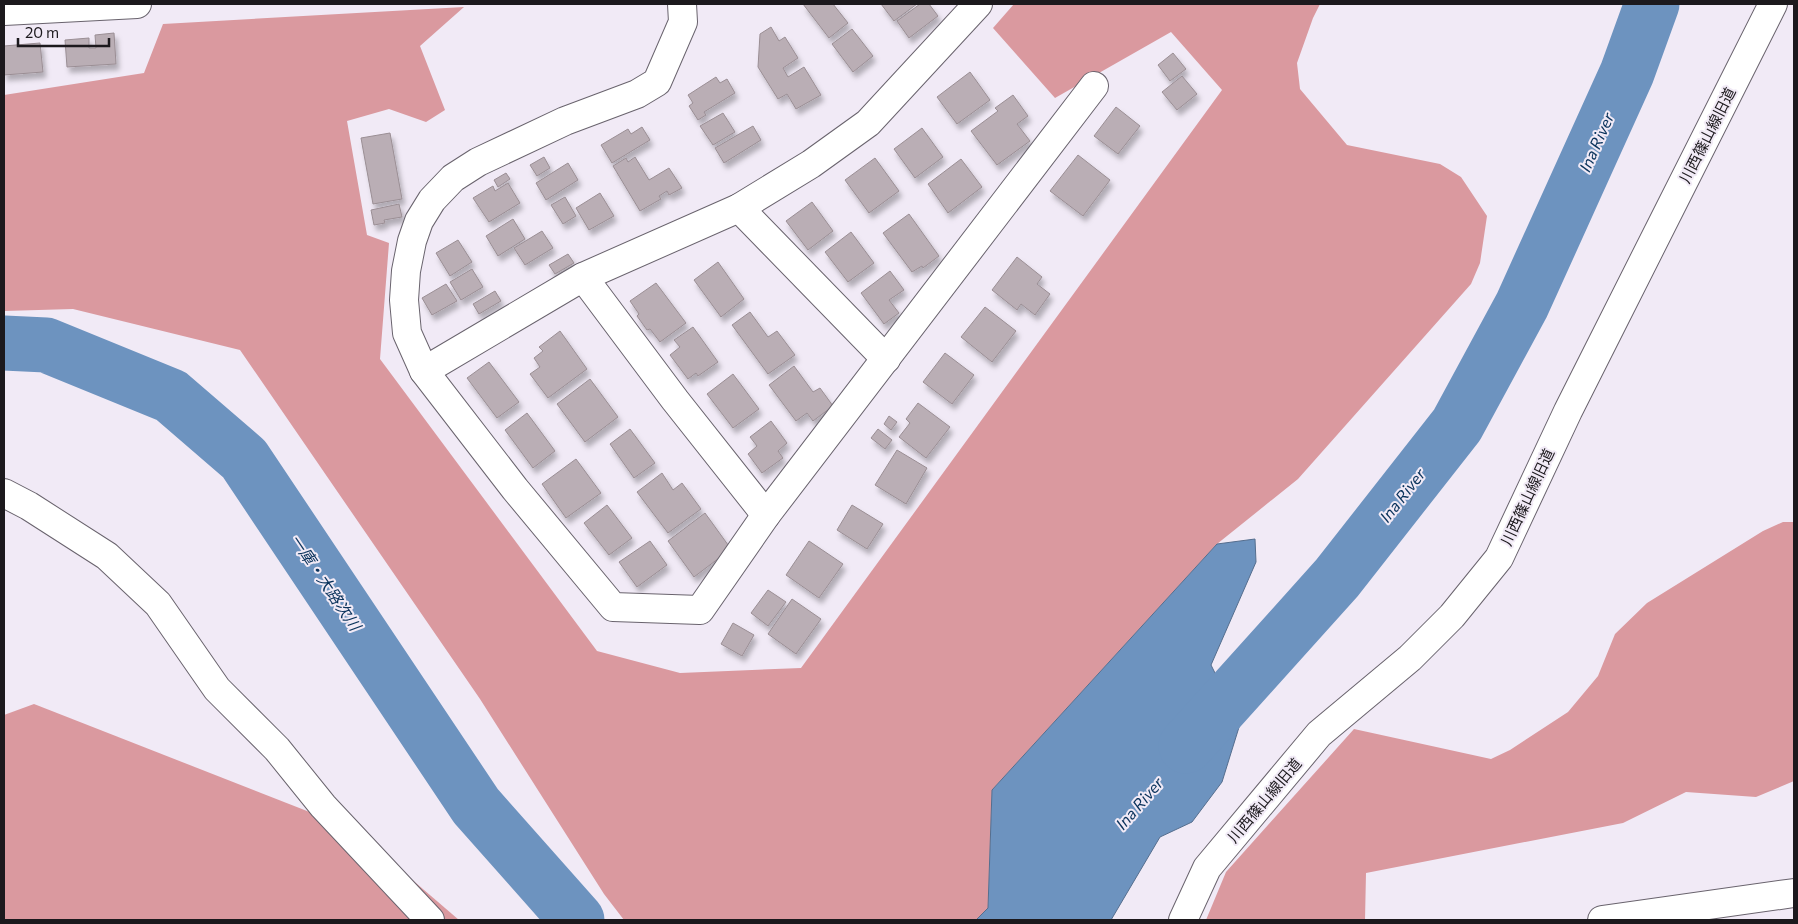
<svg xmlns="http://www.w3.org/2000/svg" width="1798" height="924" font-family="Commissioner,'Noto Sans JP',sans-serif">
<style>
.forest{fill:#da999f}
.water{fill:#6d93bf;stroke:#556e8e}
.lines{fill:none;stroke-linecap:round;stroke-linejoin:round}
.river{stroke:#6d93bf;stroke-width:55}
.building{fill:#baaeb5;stroke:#9a8e94;filter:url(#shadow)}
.street-casing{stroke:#69636d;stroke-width:30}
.street{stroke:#fff;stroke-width:28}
.labels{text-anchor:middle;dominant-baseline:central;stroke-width:4;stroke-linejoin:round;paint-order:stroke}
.street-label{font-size:15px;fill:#1c191d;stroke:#f1eaf6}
.water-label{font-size:16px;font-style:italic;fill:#09325b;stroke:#f1eaf6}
</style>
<defs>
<filter id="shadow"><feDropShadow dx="3" dy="5.5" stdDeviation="2.5" flood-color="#0004"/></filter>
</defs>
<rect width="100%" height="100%" fill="#f1eaf6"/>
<g class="forest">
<path d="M 1014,4 L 1320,4 L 1313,18 L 1297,63 L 1300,89 L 1347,145 L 1440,164 L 1461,177 L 1487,216 L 1480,263 L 1471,284 L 1298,479 L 1217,544 L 992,790 L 988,908 L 976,920 L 624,920 L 604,894 L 480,699 L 240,350 L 73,309 L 4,311 L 4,95 L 144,73 L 163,24 L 464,7 L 420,46 L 445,110 L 426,122 L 389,109 L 347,121 L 367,235 L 389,243 L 380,359 L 597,651 L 680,673 L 801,668 L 1222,90 L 1171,32 L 1055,98 L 993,28 Z"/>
<path d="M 1783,522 L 1794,522 L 1794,781 L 1756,797 L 1686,792 L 1623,823 L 1366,873 L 1365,920 L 1206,920 L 1226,872 L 1354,729 L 1491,759 L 1510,750 L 1568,712 L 1598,676 L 1615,634 L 1647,603 L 1763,531 Z"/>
<path d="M 34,704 L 353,829 L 459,920 L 4,920 L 4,715 Z"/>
</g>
<path class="water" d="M 1255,539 L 1256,562 L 1211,665 L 1218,679 L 1249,695 L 1222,782 L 1192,822 L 1160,837 L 1111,920 L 976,920 L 988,908 L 992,790 L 1217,544 Z"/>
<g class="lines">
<g class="river">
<path d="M 4,343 L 46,345 L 171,396 L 244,459 L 476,806 L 577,920"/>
<path d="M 1186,746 L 1337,578 L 1457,425 L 1522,305 L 1627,73 L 1652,4"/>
</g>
</g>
<g class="building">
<path d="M 803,4 L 833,4 L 848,23 L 829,38 Z"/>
<path d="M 881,4 L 917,4 L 894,21 Z"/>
<path d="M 920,4 L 929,4 L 938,16 L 909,38 L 897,21 Z"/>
<path d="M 771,27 L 779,41 L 785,37 L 798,58 L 783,68 L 788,77 L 804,67 L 821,95 L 796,109 L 787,94 L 778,99 L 758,67 L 760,34 Z"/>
<path d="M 852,29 L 873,56 L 853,72 L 832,44 Z"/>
<path d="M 114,33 L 116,64 L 67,67 L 65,40 L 89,38 L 89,48 L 96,48 L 95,35 Z"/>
<path d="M 40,43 L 43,72 L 4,75 L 4,46 Z"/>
<path d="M 1173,53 L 1186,69 L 1170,81 L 1158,65 Z"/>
<path d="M 970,72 L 990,100 L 957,124 L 937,97 Z"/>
<path d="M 1182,76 L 1197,94 L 1177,110 L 1162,92 Z"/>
<path d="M 716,77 L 720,83 L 727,79 L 735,93 L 704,112 L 706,115 L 698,120 L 689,106 L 693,103 L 688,95 Z"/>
<path d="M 1013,95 L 1028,116 L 1017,124 L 1030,141 L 997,165 L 971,131 L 998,111 L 995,108 Z"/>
<path d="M 1116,107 L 1140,126 L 1118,154 L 1094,136 Z"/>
<path d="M 723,113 L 735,132 L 713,145 L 700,126 Z"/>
<path d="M 753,126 L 761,140 L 724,163 L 715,148 Z"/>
<path d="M 642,127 L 650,140 L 612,163 L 601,145 L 628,129 L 631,134 Z"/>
<path d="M 922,128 L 943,157 L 915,178 L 894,149 Z"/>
<path d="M 390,133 L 402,199 L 373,204 L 361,138 Z"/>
<path d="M 1078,155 L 1110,180 L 1083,216 L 1050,191 Z"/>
<path d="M 544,157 L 550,168 L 537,176 L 530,165 Z"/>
<path d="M 635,157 L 649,180 L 669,168 L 682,188 L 669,195 L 667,191 L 659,196 L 661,199 L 640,211 L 613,166 L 626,158 L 628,162 Z"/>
<path d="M 875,158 L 899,191 L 869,213 L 845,180 Z"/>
<path d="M 961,159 L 982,187 L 948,213 L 928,184 Z"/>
<path d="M 568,163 L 578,180 L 546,200 L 536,183 Z"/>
<path d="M 506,173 L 510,179 L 498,187 L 494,180 Z"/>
<path d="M 508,183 L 520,203 L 489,222 L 473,198 L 493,186 L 495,191 Z"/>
<path d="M 600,193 L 614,216 L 589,230 L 576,208 Z"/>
<path d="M 565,197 L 576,216 L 563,224 L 551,205 Z"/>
<path d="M 812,202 L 833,231 L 808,250 L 786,221 Z"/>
<path d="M 399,204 L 402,217 L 384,220 L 385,223 L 374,225 L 371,210 Z"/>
<path d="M 909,214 L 939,256 L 923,268 L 922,266 L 912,272 L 883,233 Z"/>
<path d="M 513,219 L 525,239 L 498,256 L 486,236 Z"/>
<path d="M 542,231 L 553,248 L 525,265 L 514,248 Z"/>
<path d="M 851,232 L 874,263 L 848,282 L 825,252 Z"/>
<path d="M 458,240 L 472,262 L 450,276 L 436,253 Z"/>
<path d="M 568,254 L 574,263 L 555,274 L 549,265 Z"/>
<path d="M 1017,257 L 1042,277 L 1037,284 L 1050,294 L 1035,315 L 1021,304 L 1017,310 L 992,290 Z"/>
<path d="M 718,262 L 744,299 L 721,317 L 694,280 Z"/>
<path d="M 472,269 L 483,287 L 461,300 L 450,282 Z"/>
<path d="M 890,271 L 904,290 L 889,300 L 899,313 L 884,324 L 861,293 Z"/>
<path d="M 656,283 L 686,323 L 660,342 L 650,329 L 647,330 L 637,316 L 639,314 L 630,301 Z"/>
<path d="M 446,284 L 457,301 L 432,315 L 422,298 Z"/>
<path d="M 495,291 L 501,301 L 479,314 L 473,304 Z"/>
<path d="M 985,307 L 1016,331 L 992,362 L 961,337 Z"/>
<path d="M 750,312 L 768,337 L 777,331 L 795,355 L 768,374 L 732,325 Z"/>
<path d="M 693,327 L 718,362 L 698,376 L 696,373 L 688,379 L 670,355 L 680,347 L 674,340 Z"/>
<path d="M 560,331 L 587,369 L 548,398 L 530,374 L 540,367 L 534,358 L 543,351 L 539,347 Z"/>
<path d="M 945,353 L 974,375 L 952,404 L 923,382 Z"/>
<path d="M 489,362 L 519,402 L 497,418 L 467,378 Z"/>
<path d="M 794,366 L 813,392 L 820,388 L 833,406 L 813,421 L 807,413 L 796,421 L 769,385 Z"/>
<path d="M 733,374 L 759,409 L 733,428 L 707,394 Z"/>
<path d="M 590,379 L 618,417 L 585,442 L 557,404 Z"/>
<path d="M 918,403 L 950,427 L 926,458 L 899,437 L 910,423 L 906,419 Z"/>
<path d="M 527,413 L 555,451 L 533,468 L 505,430 Z"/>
<path d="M 889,416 L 897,422 L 891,430 L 884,424 Z"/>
<path d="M 771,421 L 787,443 L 778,451 L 783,458 L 762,473 L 748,454 L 757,446 L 750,437 Z"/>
<path d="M 630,429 L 655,463 L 634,478 L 610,444 Z"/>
<path d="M 878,429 L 892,440 L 885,449 L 871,438 Z"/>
<path d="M 897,450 L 927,468 L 906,504 L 875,485 Z"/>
<path d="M 576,459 L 601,493 L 566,518 L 542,484 Z"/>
<path d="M 662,473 L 673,490 L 682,483 L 701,509 L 668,533 L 637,492 Z"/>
<path d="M 607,505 L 632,538 L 609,555 L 584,523 Z"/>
<path d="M 852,505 L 883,524 L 867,549 L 837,530 Z"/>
<path d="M 705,513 L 731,549 L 694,577 L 668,541 Z"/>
<path d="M 650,541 L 667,565 L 637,587 L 619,562 Z"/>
<path d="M 809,541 L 843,564 L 819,598 L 786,575 Z"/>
<path d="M 768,590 L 786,602 L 768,626 L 751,613 Z"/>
<path d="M 792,599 L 821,619 L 796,654 L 768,634 Z"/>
<path d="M 733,623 L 754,635 L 742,656 L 721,644 Z"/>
</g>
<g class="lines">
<defs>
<g id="street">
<path d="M 682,4 L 683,22 L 657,82 L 637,94 L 565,121 L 478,162 L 453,178 L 432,200 L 419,221 L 412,241 L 406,271 L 404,300 L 407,333 L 424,371 L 515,489 L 613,607 L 700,610 L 766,515 L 1094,86"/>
<path d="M 4,11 L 137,4"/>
<path d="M 739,208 L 886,359"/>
<path d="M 583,277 L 675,400 L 766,515"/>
<path d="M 424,371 L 583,277 L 739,208 L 811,164 L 868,123 L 978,4"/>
<path d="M 4,493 L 29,506 L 107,556 L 158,604 L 217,689 L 277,749 L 323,806 L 430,920"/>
<path d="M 1183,920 L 1207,868 L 1319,734 L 1410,658 L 1452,616 L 1499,558 L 1568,411 L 1773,4"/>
<path d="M 1602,920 L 1794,893"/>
</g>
</defs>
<use href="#street" class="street-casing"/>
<use href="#street" class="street"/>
</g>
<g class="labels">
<g class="street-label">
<text transform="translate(1707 135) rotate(-63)">川西篠山線旧道</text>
<text transform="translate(1527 497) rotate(-65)">川西篠山線旧道</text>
<text transform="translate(1264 800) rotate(-50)">川西篠山線旧道</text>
</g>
<g class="water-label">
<text transform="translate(1596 142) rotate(-66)">Ina River</text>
<text transform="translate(1402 495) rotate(-52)">Ina River</text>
<text transform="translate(326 582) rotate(56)">一庫・大路次川</text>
<text transform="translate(1139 803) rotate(-49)">Ina River</text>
</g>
</g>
<rect width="1798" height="924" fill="none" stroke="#1c191d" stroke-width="10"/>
<path d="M18 38v8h91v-8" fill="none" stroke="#1c191d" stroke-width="2.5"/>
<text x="25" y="38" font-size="15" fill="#1c191d" stroke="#f1eaf6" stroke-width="4" paint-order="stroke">20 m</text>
</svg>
